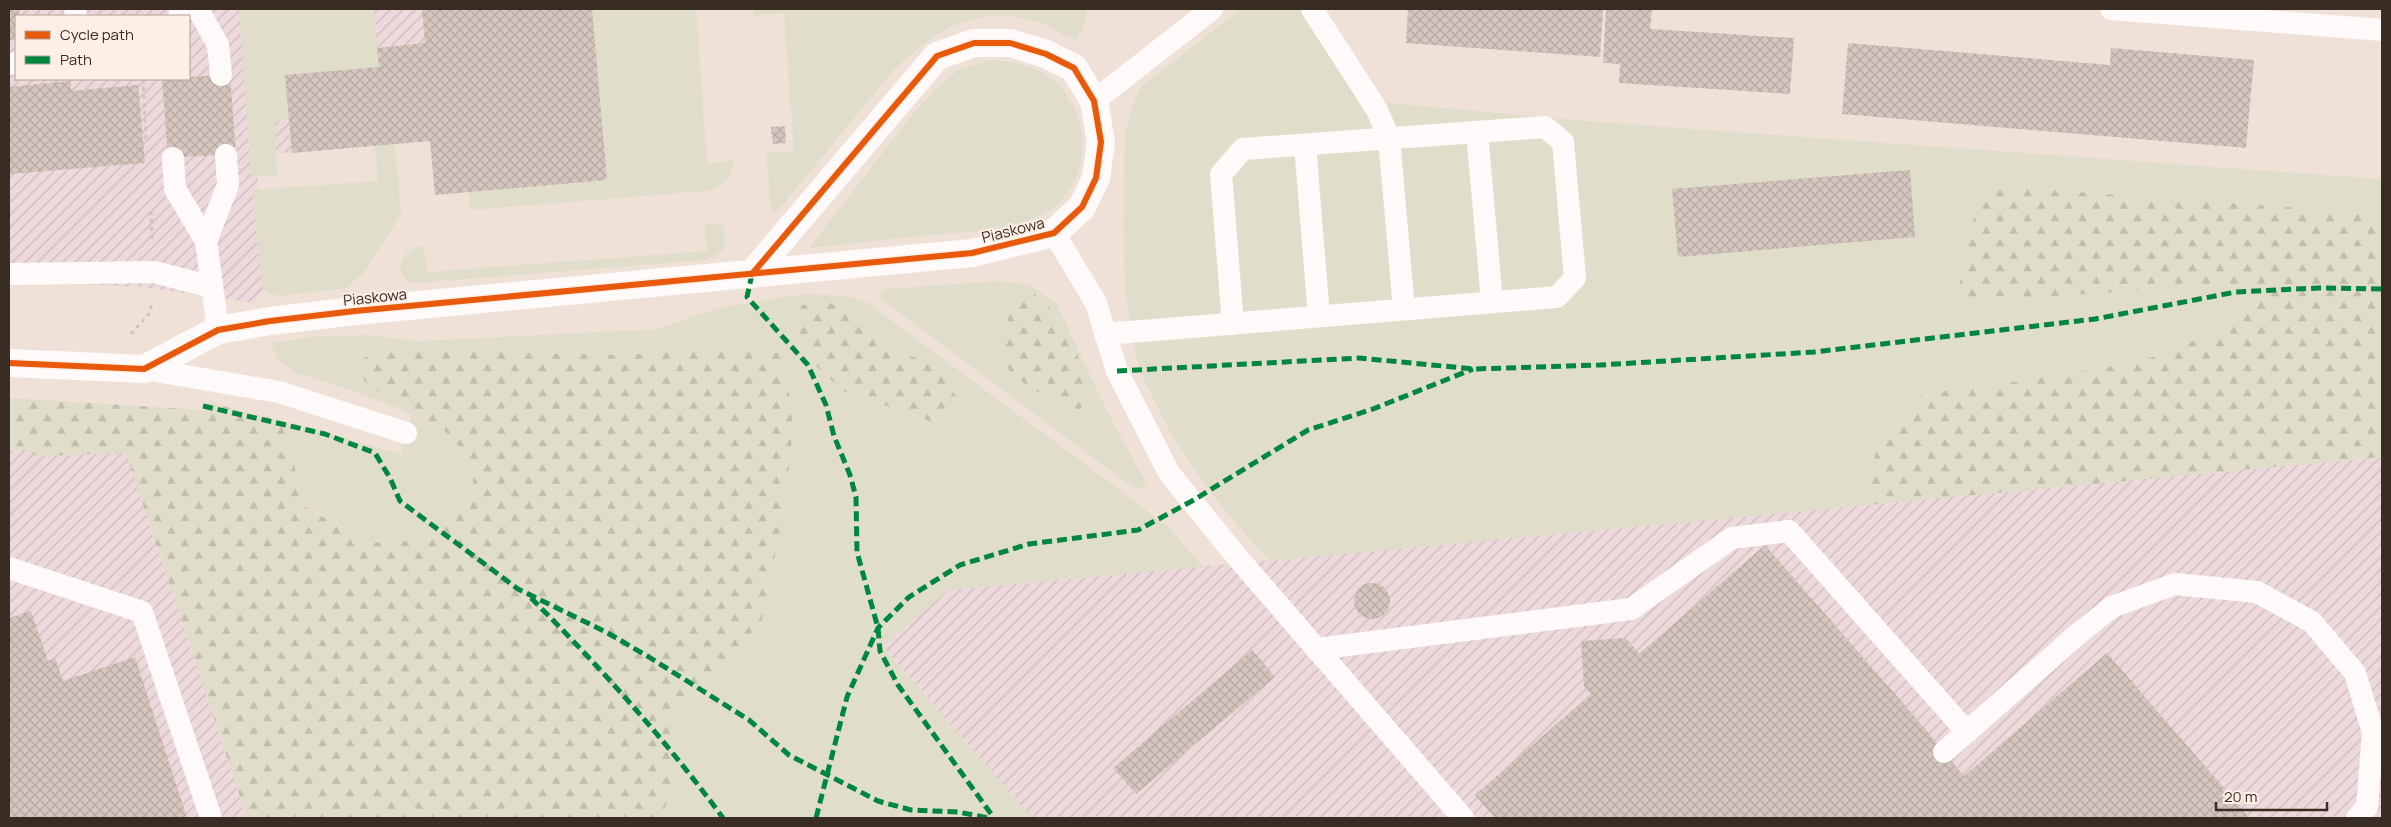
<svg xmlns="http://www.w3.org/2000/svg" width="2391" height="827" font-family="Manrope,sans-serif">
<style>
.industrial{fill:url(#industrial-furrows);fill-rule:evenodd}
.grass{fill:#e0ddcb;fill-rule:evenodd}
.forest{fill:url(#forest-firs)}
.building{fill:url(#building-cross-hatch)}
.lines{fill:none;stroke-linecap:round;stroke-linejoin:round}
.path{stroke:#cbc6c2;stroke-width:3;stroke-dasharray:4 4;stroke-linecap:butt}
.lane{stroke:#fdfaf9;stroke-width:22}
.street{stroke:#fdfaf9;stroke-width:28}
.quiet{stroke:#00873e;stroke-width:5;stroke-dasharray:10 5;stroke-linecap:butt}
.cycleway-casing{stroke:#fdefe6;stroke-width:9}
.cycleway{stroke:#e8590c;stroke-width:6}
.labels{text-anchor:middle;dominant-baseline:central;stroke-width:4;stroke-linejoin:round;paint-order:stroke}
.street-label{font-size:15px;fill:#392c23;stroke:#fdefe6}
</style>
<defs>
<pattern id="industrial-furrows" width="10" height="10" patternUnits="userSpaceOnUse" patternTransform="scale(1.25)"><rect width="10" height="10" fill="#edd9db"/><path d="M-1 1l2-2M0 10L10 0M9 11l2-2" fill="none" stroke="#ccbabc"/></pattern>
<pattern id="forest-firs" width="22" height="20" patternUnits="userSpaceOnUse" patternTransform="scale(1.25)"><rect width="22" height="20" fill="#e0ddcb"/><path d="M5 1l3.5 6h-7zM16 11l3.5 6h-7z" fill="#c1beae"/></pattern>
<pattern id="building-cross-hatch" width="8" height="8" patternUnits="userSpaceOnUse" patternTransform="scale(1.25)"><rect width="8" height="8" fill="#d4c6be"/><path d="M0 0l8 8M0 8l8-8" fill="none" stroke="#b7aaa3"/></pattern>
</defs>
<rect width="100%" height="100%" fill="#f0e1d8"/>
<g class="industrial">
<path d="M 9,9 L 696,9 L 607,180 L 435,195 L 430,141 L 256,155 L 266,286 L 254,303 L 142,287 L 9,281 ZM 16,16 L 189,16 L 189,79 L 16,79 Z"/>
<path d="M 24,450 L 38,456 L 126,452 L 247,818 L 9,818 L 9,451 Z"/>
<path d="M 2382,457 L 2382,818 L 1032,818 L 883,647 L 948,590 Z"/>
</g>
<g class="grass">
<path d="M 239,9 L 374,9 L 379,67 L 286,75 L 289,120 L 275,121 L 277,175 L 251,177 Z"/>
<path d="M 592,9 L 696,9 L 707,163 L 734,161 C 731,179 724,186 706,191 L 470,210 L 469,192 L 607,180 Z"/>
<path d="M 755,9 L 1086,9 L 1085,21 L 1077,39 C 1065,38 1048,25 1035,21 C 975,4 933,31 892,72 L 776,213 L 771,210 L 766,153 L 794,151 L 784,13 L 754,16 Z"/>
<path d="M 1241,9 L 1317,9 L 1377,102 L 1598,122 L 2382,179 L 2382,214 L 1981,185 L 1955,303 L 2255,283 L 2253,305 L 2220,331 L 2139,362 L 2020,381 L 1922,394 L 1878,435 L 1868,505 L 1269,561 C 1224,510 1181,460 1153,398 C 1148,388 1142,377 1139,366 C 1124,311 1123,254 1124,197 C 1125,159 1121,119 1142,86 Z"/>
<path d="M 989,60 C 1026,62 1056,71 1073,106 C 1094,147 1080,200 1035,218 C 1005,230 973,231 941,234 C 897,239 853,243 809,248 L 915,111 L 936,89 L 957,71 Z"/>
<path d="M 395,144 L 401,215 L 364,272 L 347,288 L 280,296 L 268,293 L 262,287 L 252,190 L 378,181 L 375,146 Z"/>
<path d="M 724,224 C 725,246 729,252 705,260 L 416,283 L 408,282 C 391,265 405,249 424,246 L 427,272 L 707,251 L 705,225 Z"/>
<path d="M 996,281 L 1030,285 L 1057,304 L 1108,413 L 1146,483 L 1141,490 L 1127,483 L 881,299 L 879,295 L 885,289 Z"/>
<path d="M 803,294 L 847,296 L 868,303 L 1136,502 L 1172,531 L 1203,567 L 948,590 L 883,647 L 1032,818 L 662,818 L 675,773 L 677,715 L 725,666 L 785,506 L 793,427 L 784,354 L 743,348 L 620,355 L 453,351 L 364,381 L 401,409 L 335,385 L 296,373 L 279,361 L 270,343 L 321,336 L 369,335 L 420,341 L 659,329 L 714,309 ZM 837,303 L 881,344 L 941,425 L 843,391 Z"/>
<path d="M 411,415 L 444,430 L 474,464 L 472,501 L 428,540 L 369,543 L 302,504 L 294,463 L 280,420 L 401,454 Z"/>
</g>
<g class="forest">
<path d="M 1981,185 L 2382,214 L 2382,457 L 1868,505 L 1878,435 L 1922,394 L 2020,381 L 2139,362 L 2220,331 L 2253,305 L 2255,283 L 1955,303 Z"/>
<path d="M 1030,290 L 1056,314 L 1075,347 L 1090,392 L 1080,410 C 1056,402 1001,380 1001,350 C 1002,334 1010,316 1013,301 Z"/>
<path d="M 837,303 L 881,344 L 932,364 L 956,396 L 941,425 L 843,391 L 816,366 L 799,346 L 793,324 L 802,305 Z"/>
<path d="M 743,348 L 784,354 L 793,427 L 785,506 L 762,620 L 725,666 L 677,715 L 675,773 L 662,818 L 247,818 L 126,453 L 38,456 L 24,450 L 9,451 L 9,398 L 205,410 L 206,402 L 280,420 L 294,463 L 302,505 L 369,543 L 428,540 L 472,501 L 474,464 L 444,430 L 401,409 L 364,381 L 360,362 L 370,353 L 453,351 L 620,355 Z"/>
</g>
<g class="building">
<path d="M 9,9 L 19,9 L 20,16 L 16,16 L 16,40 L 9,40 Z"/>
<path d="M 422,9 L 592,9 L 607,180 L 435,195 L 430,141 L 292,153 L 285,75 L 379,67 L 377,48 L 425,43 Z"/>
<path d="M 1408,9 L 1603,9 L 1600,57 L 1406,43 Z"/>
<path d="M 1606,9 L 1652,9 L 1650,29 L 1794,38 L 1790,94 L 1619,83 L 1620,64 L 1603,63 Z"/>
<path d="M 1848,43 L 2110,65 L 2111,48 L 2254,60 L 2246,148 L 1842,114 Z"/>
<path d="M 230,74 L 236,154 L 168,158 L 162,79 L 189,79 L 189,77 Z"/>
<path d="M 71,81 L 71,91 L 138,85 L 145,163 L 9,174 L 9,87 Z"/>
<path d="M 785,126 L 786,143 L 773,144 L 771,127 Z"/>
<path d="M 1910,170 L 1915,237 L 1678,257 L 1672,189 Z"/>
<path d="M 1765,545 L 1915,717 L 1964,776 L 2107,653 L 2250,818 L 1495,818 L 1475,795 L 1591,694 L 1584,686 L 1581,641 L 1626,638 L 1639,654 Z"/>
<circle cx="1372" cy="601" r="18"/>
<path d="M 31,611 L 48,661 L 55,658 L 63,681 L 135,657 L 187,818 L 9,818 L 9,618 Z"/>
<path d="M 1252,650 L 1275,677 L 1136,794 L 1113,768 Z"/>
</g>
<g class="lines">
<g class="path">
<path d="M 143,79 L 146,140"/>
<path d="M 151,211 L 152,243"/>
<path d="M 131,334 L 149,314 L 152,303"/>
</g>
<g class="lane">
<path d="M 75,9 L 76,16"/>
<path d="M 198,9 L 218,45 L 221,75"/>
<path d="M 1312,9 L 1377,110 L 1389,138 L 1404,309"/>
<path d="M 2111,9 L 2382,30"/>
<path d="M 179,16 L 183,9"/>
<path d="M 9,64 L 16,63"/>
<path d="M 1094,101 L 1212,9"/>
<path d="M 1477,132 L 1492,302"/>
<path d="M 1305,145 L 1319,316"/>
<path d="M 173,158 L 175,189 L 206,241 L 218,330"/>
<path d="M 1054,233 L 1096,303 L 1117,371 L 1169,473 L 1237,557 L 1463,818"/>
<path d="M 206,241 L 228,185 L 226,155"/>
<path d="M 9,274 L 154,272 L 212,287"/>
<path d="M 1105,334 C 1256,322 1407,309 1557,297 L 1575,278 L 1563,142 L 1545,127 L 1243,149 L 1221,174 L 1233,324"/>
<path d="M 144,369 L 279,392 L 406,433"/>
<path d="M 9,568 L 142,612 L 211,818"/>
<path d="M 1316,649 L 1631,609 L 1732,538 L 1789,531 L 1967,732"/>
<path d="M 1944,752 L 2078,634 L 2112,607 L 2175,584 L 2257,592 L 2312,622 L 2355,673 L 2373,732 L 2382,732"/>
<path d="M 2357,818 L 2367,807 L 2373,732"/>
</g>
<path class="street" d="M 9,363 L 144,369 L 218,330 L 270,321 L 355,311 L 972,253 L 1054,233 L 1082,207 L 1096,178 L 1101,142 L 1094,101 L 1074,68 L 1046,54 L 1010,43 L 974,43 L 937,56 L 752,274"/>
<g class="quiet">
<path d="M 752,274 L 747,297 L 808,365 L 826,405 L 834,436 L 850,475 L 856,497 L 857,552 L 878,628 L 880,651 L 898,685 L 994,818"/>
<path d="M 1117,371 L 1359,358 L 1474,369 L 1600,365 L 1814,352 L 2095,319 L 2236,292 L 2319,288 L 2382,289"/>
<path d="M 203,406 L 325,434 L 375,453 L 390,478 L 400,501 L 518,589 L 606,632 L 649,657 L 749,720 L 789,755 L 878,801 L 911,810 L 958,812 L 989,818"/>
<path d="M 531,598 C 600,667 665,739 723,818"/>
<path d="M 816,818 L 847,697 L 878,628 L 909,597 L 960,565 L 1029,544 L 1138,530 L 1192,501 L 1308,430 L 1373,409 L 1473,369"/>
</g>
<defs>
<path id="cycleway" d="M 9,363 L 144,369 L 218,330 L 270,321 L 355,311 L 972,253 L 1054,233 L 1082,207 L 1096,178 L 1101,142 L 1094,101 L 1074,68 L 1046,54 L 1010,43 L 974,43 L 937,56 L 752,274"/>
</defs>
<use href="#cycleway" class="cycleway-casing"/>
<use href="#cycleway" class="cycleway"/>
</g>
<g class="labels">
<g class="street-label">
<text transform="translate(1013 230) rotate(-14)">Piaskowa</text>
<text transform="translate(375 297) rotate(-6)">Piaskowa</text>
</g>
</g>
<rect width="2391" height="827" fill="none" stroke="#392c23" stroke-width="20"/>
<rect x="15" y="15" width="175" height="65" fill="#fdefe6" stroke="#afa198"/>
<rect x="25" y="31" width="25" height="8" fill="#e8590c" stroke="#afa198"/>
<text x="60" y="40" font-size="15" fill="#392c23">Cycle path</text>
<rect x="25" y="56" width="25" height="8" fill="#00873e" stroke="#afa198"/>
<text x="60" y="65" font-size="15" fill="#392c23">Path</text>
<path d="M2216 802v8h111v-8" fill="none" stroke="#392c23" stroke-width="2.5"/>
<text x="2224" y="802" font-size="15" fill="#392c23" stroke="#fdefe6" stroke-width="4" paint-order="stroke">20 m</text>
</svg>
